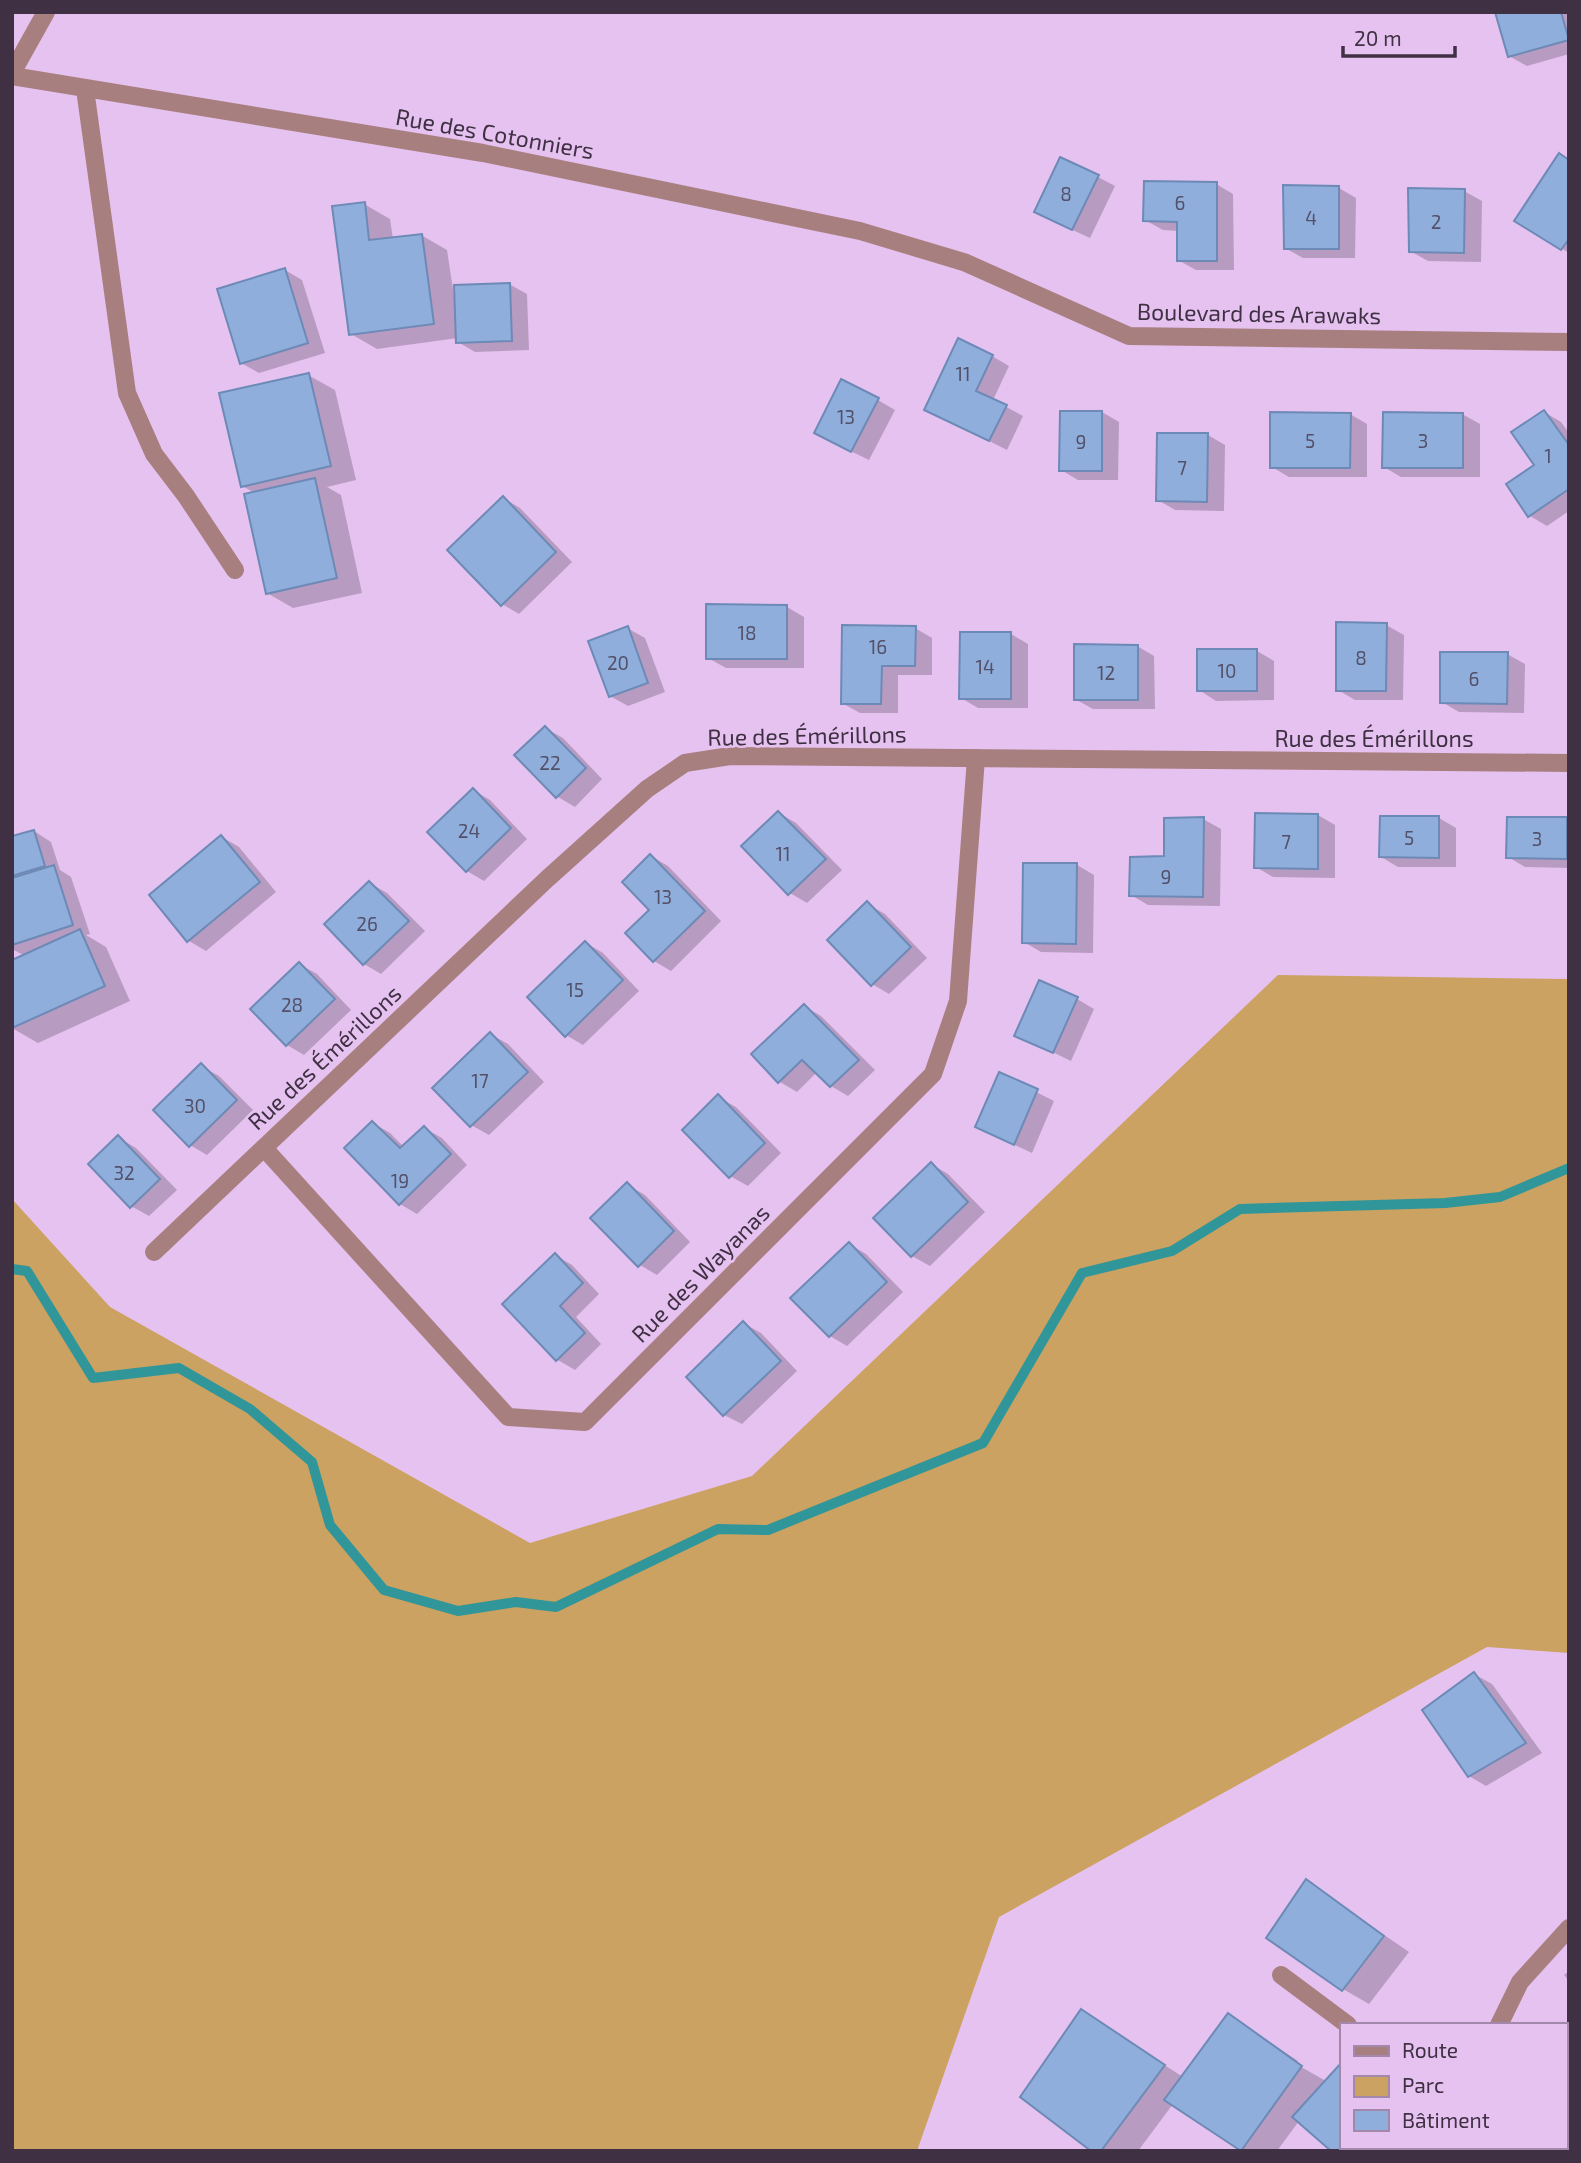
<svg xmlns="http://www.w3.org/2000/svg" width="1581" height="2163" font-family="'Exo 2',sans-serif">
<style>
.green{fill:#cba261}
.shadow{fill:#0003}
.lines{fill:none;stroke-linecap:round;stroke-linejoin:round}
.stream{stroke:#309699;stroke-width:10}
.building{fill:#90aedc;stroke:#6d8ab6;stroke-width:2}
.minor{stroke:#a87f7f;stroke-width:18}
.labels{text-anchor:middle;dominant-baseline:central;stroke-width:5;stroke-linejoin:round;paint-order:stroke}
.number-label{font-size:19px;fill:#535069}
.street-label{font-size:23px;fill:#3f3043;stroke:#e6c2f0}
</style>
<rect width="100%" height="100%" fill="#e6c2f0"/>
<path class="green" d="M 1278,975 L 1569,979 L 1569,1653 L 1487,1647 L 999,1917 L 917,2151 L 12,2151 L 12,1199 L 110,1307 L 530,1543 L 752,1476 Z"/>
<g class="shadow">
<path d="M 1496,12 L 1569,12 L 1569,54 L 1527,66 L 1509,56 Z"/>
<path d="M 1569,161 L 1569,253 L 1517,220 Z"/>
<path d="M 1098,177 L 1115,186 L 1090,238 L 1053,221 Z"/>
<path d="M 1216,184 L 1233,194 L 1234,270 L 1196,270 L 1178,260 L 1179,231 L 1163,230 L 1145,220 Z"/>
<path d="M 1339,188 L 1356,198 L 1355,258 L 1303,258 L 1285,248 Z"/>
<path d="M 1464,191 L 1482,201 L 1481,262 L 1428,261 L 1410,251 Z"/>
<path d="M 364,204 L 390,219 L 393,239 L 421,235 L 447,250 L 454,296 L 509,284 L 527,294 L 529,350 L 475,352 L 458,342 L 458,338 L 377,349 L 351,334 Z"/>
<path d="M 285,270 L 302,280 L 325,353 L 259,373 L 241,363 Z"/>
<path d="M 992,356 L 1009,366 L 993,400 L 1023,416 L 1007,450 L 926,409 Z"/>
<path d="M 308,375 L 335,390 L 356,480 L 327,487 L 341,495 L 362,593 L 293,608 L 267,593 L 255,493 L 242,486 Z"/>
<path d="M 878,400 L 895,410 L 869,460 L 834,443 Z"/>
<path d="M 1102,412 L 1119,422 L 1118,480 L 1078,480 L 1061,470 Z"/>
<path d="M 1544,412 L 1561,422 L 1569,433 L 1569,511 L 1547,526 L 1530,516 L 1509,485 L 1537,465 Z"/>
<path d="M 1350,414 L 1367,424 L 1367,477 L 1289,477 L 1272,467 Z"/>
<path d="M 1462,414 L 1480,424 L 1480,477 L 1401,477 L 1384,467 Z"/>
<path d="M 1208,435 L 1225,445 L 1224,511 L 1175,510 L 1158,500 Z"/>
<path d="M 503,498 L 520,508 L 572,562 L 519,614 L 502,604 Z"/>
<path d="M 787,607 L 804,617 L 804,668 L 726,668 L 708,658 Z"/>
<path d="M 1386,625 L 1404,635 L 1403,700 L 1355,700 L 1338,690 Z"/>
<path d="M 627,628 L 645,638 L 665,692 L 628,706 L 610,696 Z"/>
<path d="M 915,628 L 932,638 L 932,675 L 898,675 L 898,713 L 860,713 L 842,703 Z"/>
<path d="M 1011,634 L 1028,644 L 1028,708 L 978,708 L 961,698 Z"/>
<path d="M 1137,646 L 1154,656 L 1155,709 L 1093,709 L 1075,699 Z"/>
<path d="M 1257,651 L 1274,661 L 1274,700 L 1216,701 L 1199,690 Z"/>
<path d="M 1507,654 L 1525,664 L 1524,713 L 1459,712 L 1442,702 Z"/>
<path d="M 545,728 L 563,738 L 602,779 L 575,807 L 558,797 L 517,755 Z"/>
<path d="M 473,790 L 490,800 L 527,839 L 484,881 L 467,871 Z"/>
<path d="M 779,813 L 796,823 L 842,870 L 807,903 L 790,893 Z"/>
<path d="M 1318,815 L 1335,825 L 1335,878 L 1273,877 L 1256,867 Z"/>
<path d="M 1439,818 L 1456,828 L 1456,867 L 1398,867 L 1381,857 Z"/>
<path d="M 1203,819 L 1221,829 L 1220,906 L 1148,905 L 1131,895 Z"/>
<path d="M 1566,819 L 1569,868 L 1525,867 L 1508,857 Z"/>
<path d="M 34,831 L 51,842 L 60,870 L 71,877 L 90,934 L 86,935 L 106,947 L 130,1001 L 38,1043 L 12,1028 L 25,956 L 12,949 L 12,838 Z"/>
<path d="M 222,837 L 239,847 L 276,892 L 206,951 L 189,941 L 151,895 Z"/>
<path d="M 651,856 L 668,866 L 721,921 L 671,971 L 654,961 Z"/>
<path d="M 1077,865 L 1094,875 L 1093,953 L 1041,952 L 1024,942 Z"/>
<path d="M 370,883 L 387,893 L 425,931 L 381,974 L 364,964 Z"/>
<path d="M 867,904 L 885,914 L 927,958 L 889,994 L 872,984 Z"/>
<path d="M 586,943 L 603,953 L 639,991 L 583,1045 L 566,1035 Z"/>
<path d="M 299,964 L 317,974 L 351,1010 L 304,1055 L 287,1045 L 252,1009 Z"/>
<path d="M 1077,999 L 1094,1009 L 1071,1061 L 1017,1035 Z"/>
<path d="M 804,1006 L 821,1016 L 875,1070 L 848,1096 L 831,1086 L 817,1072 L 797,1092 L 780,1082 L 753,1054 Z"/>
<path d="M 490,1034 L 508,1044 L 544,1082 L 489,1135 L 471,1125 Z"/>
<path d="M 201,1066 L 219,1076 L 253,1110 L 207,1155 L 190,1145 Z"/>
<path d="M 1000,1074 L 1054,1101 L 1032,1153 L 977,1127 Z"/>
<path d="M 718,1097 L 736,1107 L 781,1153 L 748,1186 L 730,1176 Z"/>
<path d="M 373,1123 L 390,1133 L 404,1147 L 424,1128 L 442,1138 L 467,1165 L 417,1214 L 400,1204 Z"/>
<path d="M 119,1138 L 136,1148 L 177,1190 L 149,1216 L 131,1206 Z"/>
<path d="M 931,1164 L 948,1174 L 985,1212 L 930,1266 L 912,1256 L 876,1218 Z"/>
<path d="M 628,1185 L 645,1195 L 690,1242 L 657,1275 L 640,1265 Z"/>
<path d="M 849,1244 L 866,1254 L 903,1292 L 847,1346 L 830,1336 Z"/>
<path d="M 555,1255 L 572,1265 L 599,1294 L 576,1317 L 601,1344 L 575,1370 L 558,1360 L 504,1304 Z"/>
<path d="M 743,1323 L 761,1333 L 797,1371 L 742,1424 L 724,1415 Z"/>
<path d="M 1474,1674 L 1492,1684 L 1542,1753 L 1486,1786 L 1469,1776 Z"/>
<path d="M 1307,1882 L 1409,1952 L 1369,2004 L 1343,1989 Z"/>
<path d="M 1569,1971 L 1569,1981 L 1564,1975 Z"/>
<path d="M 1082,2012 L 1183,2077 L 1228,2015 L 1298,2061 L 1294,2063 L 1326,2081 L 1341,2065 L 1341,2147 L 1443,2147 L 1449,2151 L 1334,2151 L 1299,2121 L 1277,2151 L 1242,2151 L 1173,2104 L 1138,2151 L 1094,2151 Z"/>
</g>
<g class="lines">
<path class="stream" d="M 12,1269 L 27,1271 L 93,1378 L 179,1368 L 250,1409 L 312,1462 L 330,1525 L 384,1590 L 458,1611 L 516,1602 L 556,1607 L 718,1529 L 768,1530 L 983,1443 L 1082,1273 L 1172,1251 L 1240,1209 L 1445,1203 L 1500,1197 L 1569,1168"/>
</g>
<g class="building">
<path d="M 1495,12 L 1561,12 L 1569,40 L 1508,57 Z"/>
<path d="M 1559,153 L 1569,160 L 1569,239 L 1561,250 L 1514,221 Z"/>
<path d="M 1060,157 L 1099,175 L 1072,230 L 1034,212 Z"/>
<path d="M 1144,181 L 1217,182 L 1217,261 L 1177,261 L 1177,222 L 1143,221 Z"/>
<path d="M 1283,185 L 1339,186 L 1339,249 L 1284,249 Z"/>
<path d="M 1408,188 L 1465,189 L 1464,253 L 1409,252 Z"/>
<path d="M 365,202 L 369,240 L 422,234 L 434,324 L 349,335 L 332,206 Z"/>
<path d="M 285,268 L 308,343 L 240,364 L 217,289 Z"/>
<path d="M 510,283 L 512,341 L 456,343 L 454,285 Z"/>
<path d="M 958,338 L 993,355 L 976,391 L 1007,405 L 989,441 L 924,410 Z"/>
<path d="M 309,373 L 331,466 L 241,487 L 219,393 Z"/>
<path d="M 841,379 L 879,398 L 851,452 L 814,433 Z"/>
<path d="M 1544,410 L 1569,445 L 1569,489 L 1528,517 L 1506,484 L 1534,465 L 1511,432 Z"/>
<path d="M 1060,411 L 1102,411 L 1102,471 L 1059,471 Z"/>
<path d="M 1270,412 L 1351,413 L 1350,468 L 1270,468 Z"/>
<path d="M 1383,412 L 1463,413 L 1463,468 L 1382,468 Z"/>
<path d="M 1157,433 L 1208,433 L 1207,502 L 1156,501 Z"/>
<path d="M 315,478 L 337,578 L 266,594 L 244,494 Z"/>
<path d="M 503,496 L 556,552 L 501,606 L 447,550 Z"/>
<path d="M 706,604 L 787,605 L 787,659 L 706,659 Z"/>
<path d="M 1336,622 L 1387,623 L 1386,691 L 1336,691 Z"/>
<path d="M 842,625 L 916,626 L 915,666 L 882,666 L 881,704 L 841,704 Z"/>
<path d="M 628,626 L 648,683 L 609,697 L 588,641 Z"/>
<path d="M 960,632 L 1011,632 L 1011,699 L 959,699 Z"/>
<path d="M 1074,644 L 1138,645 L 1138,700 L 1074,700 Z"/>
<rect x="1197" y="649" width="60" height="42"/>
<path d="M 1440,652 L 1508,652 L 1507,704 L 1440,703 Z"/>
<path d="M 545,726 L 586,768 L 556,798 L 514,755 Z"/>
<path d="M 473,788 L 511,828 L 466,872 L 427,832 Z"/>
<path d="M 778,811 L 826,859 L 788,895 L 741,846 Z"/>
<path d="M 1255,813 L 1318,814 L 1318,869 L 1254,868 Z"/>
<path d="M 1380,816 L 1439,816 L 1439,858 L 1379,857 Z"/>
<path d="M 1204,817 L 1203,897 L 1129,896 L 1130,857 L 1164,856 L 1164,818 Z"/>
<path d="M 1507,817 L 1567,817 L 1567,859 L 1506,858 Z"/>
<path d="M 34,830 L 45,866 L 12,876 L 12,836 Z"/>
<path d="M 221,835 L 260,882 L 187,942 L 149,895 Z"/>
<path d="M 650,854 L 705,911 L 653,962 L 625,933 L 649,910 L 622,882 Z"/>
<path d="M 1023,863 L 1077,863 L 1076,944 L 1022,943 Z"/>
<path d="M 54,865 L 73,925 L 12,945 L 12,878 Z"/>
<path d="M 369,881 L 409,921 L 363,965 L 324,924 Z"/>
<path d="M 867,901 L 911,947 L 871,986 L 827,940 Z"/>
<path d="M 80,929 L 105,986 L 12,1028 L 12,960 Z"/>
<path d="M 585,941 L 623,980 L 565,1037 L 527,997 Z"/>
<path d="M 299,962 L 335,999 L 286,1046 L 250,1009 Z"/>
<path d="M 1039,980 L 1078,997 L 1053,1053 L 1014,1036 Z"/>
<path d="M 804,1004 L 859,1060 L 830,1087 L 802,1060 L 778,1083 L 751,1054 Z"/>
<path d="M 490,1032 L 528,1072 L 470,1127 L 432,1088 Z"/>
<path d="M 201,1063 L 237,1100 L 189,1147 L 153,1110 Z"/>
<path d="M 999,1072 L 1038,1089 L 1014,1145 L 975,1127 Z"/>
<path d="M 718,1094 L 765,1143 L 729,1178 L 682,1130 Z"/>
<path d="M 372,1121 L 400,1148 L 424,1126 L 451,1154 L 399,1205 L 344,1148 Z"/>
<path d="M 118,1135 L 160,1179 L 130,1208 L 88,1164 Z"/>
<path d="M 931,1162 L 968,1202 L 911,1257 L 873,1218 Z"/>
<path d="M 627,1182 L 674,1231 L 638,1267 L 590,1218 Z"/>
<path d="M 849,1242 L 887,1282 L 829,1337 L 790,1298 Z"/>
<path d="M 555,1253 L 583,1283 L 560,1306 L 585,1333 L 556,1361 L 502,1304 Z"/>
<path d="M 743,1321 L 781,1361 L 723,1416 L 686,1377 Z"/>
<path d="M 1474,1672 L 1526,1743 L 1468,1777 L 1422,1710 Z"/>
<path d="M 1306,1879 L 1384,1936 L 1342,1991 L 1266,1938 Z"/>
<path d="M 1081,2009 L 1165,2065 L 1101,2151 L 1091,2151 L 1020,2097 Z"/>
<path d="M 1228,2013 L 1302,2066 L 1241,2151 L 1164,2100 Z"/>
<path d="M 1341,2063 L 1341,2147 L 1397,2147 L 1394,2151 L 1331,2151 L 1292,2117 Z"/>
</g>
<g class="lines">
<g class="minor">
<path d="M 12,73 L 46,12"/>
<path d="M 12,76 L 483,153 L 860,231 L 964,262 L 1129,336 L 1569,342"/>
<path d="M 85,89 L 127,393 L 154,454 L 186,496 L 235,570"/>
<path d="M 264,1148 L 508,1417 L 585,1422 L 933,1074 L 958,1001 L 976,758"/>
<path d="M 154,1252 L 547,879 L 647,789 L 685,763 L 730,756 L 1569,763"/>
<path d="M 1281,1975 L 1348,2025"/>
<path d="M 1499,2025 L 1520,1982 L 1569,1928"/>
<path d="M 1518,2147 L 1523,2151"/>
</g>
</g>
<g class="labels">
<g class="number-label">
<text x="1066" y="193">8</text>
<text x="1180" y="202">6</text>
<text x="1311" y="217">4</text>
<text x="1436" y="221">2</text>
<text x="963" y="373">11</text>
<text x="846" y="416">13</text>
<text x="1310" y="440">5</text>
<text x="1423" y="440">3</text>
<text x="1081" y="441">9</text>
<text x="1548" y="455">1</text>
<text x="1182" y="467">7</text>
<text x="747" y="632">18</text>
<text x="878" y="646">16</text>
<text x="1361" y="657">8</text>
<text x="618" y="662">20</text>
<text x="985" y="666">14</text>
<text x="1227" y="670">10</text>
<text x="1106" y="672">12</text>
<text x="1474" y="678">6</text>
<text x="550" y="762">22</text>
<text x="469" y="830">24</text>
<text x="1409" y="837">5</text>
<text x="1537" y="838">3</text>
<text x="1286" y="841">7</text>
<text x="783" y="853">11</text>
<text x="1166" y="876">9</text>
<text x="663" y="896">13</text>
<text x="367" y="923">26</text>
<text x="575" y="989">15</text>
<text x="292" y="1004">28</text>
<text x="480" y="1080">17</text>
<text x="195" y="1105">30</text>
<text x="124" y="1172">32</text>
<text x="400" y="1180">19</text>
</g>
<g class="street-label">
<text transform="translate(495 133) rotate(10)">Rue des Cotonniers</text>
<text transform="translate(1259 313) rotate(1)">Boulevard des Arawaks</text>
<text transform="translate(807 735) rotate(-1)">Rue des Émérillons</text>
<text x="1374" y="738">Rue des Émérillons</text>
<text transform="translate(324 1057) rotate(-43)">Rue des Émérillons</text>
<text transform="translate(700 1273) rotate(-45)">Rue des Wayanas</text>
</g>
</g>
<rect width="1581" height="2163" fill="none" stroke="#3f3043" stroke-width="28"/>
<rect x="1340" y="2023" width="228" height="126" fill="#e6c2f0" stroke="#a388ab" stroke-width="2"/>
<rect x="1354" y="2046" width="35" height="10" fill="#a87f7f" stroke="#a388ab" stroke-width="2"/>
<text x="1402" y="2058" font-size="21" fill="#3f3043">Route</text>
<rect x="1354" y="2076" width="35" height="21" fill="#cba261" stroke="#a388ab" stroke-width="2"/>
<text x="1402" y="2093" font-size="21" fill="#3f3043">Parc</text>
<rect x="1354" y="2110" width="35" height="21" fill="#90aedc" stroke="#a388ab" stroke-width="2"/>
<text x="1402" y="2128" font-size="21" fill="#3f3043">Bâtiment</text>
<path d="M1343 46v10h112v-10" fill="none" stroke="#3f3043" stroke-width="3.5"/>
<text x="1354" y="46" font-size="21" fill="#3f3043" stroke="#e6c2f0" stroke-width="5" paint-order="stroke">20 m</text>
</svg>
